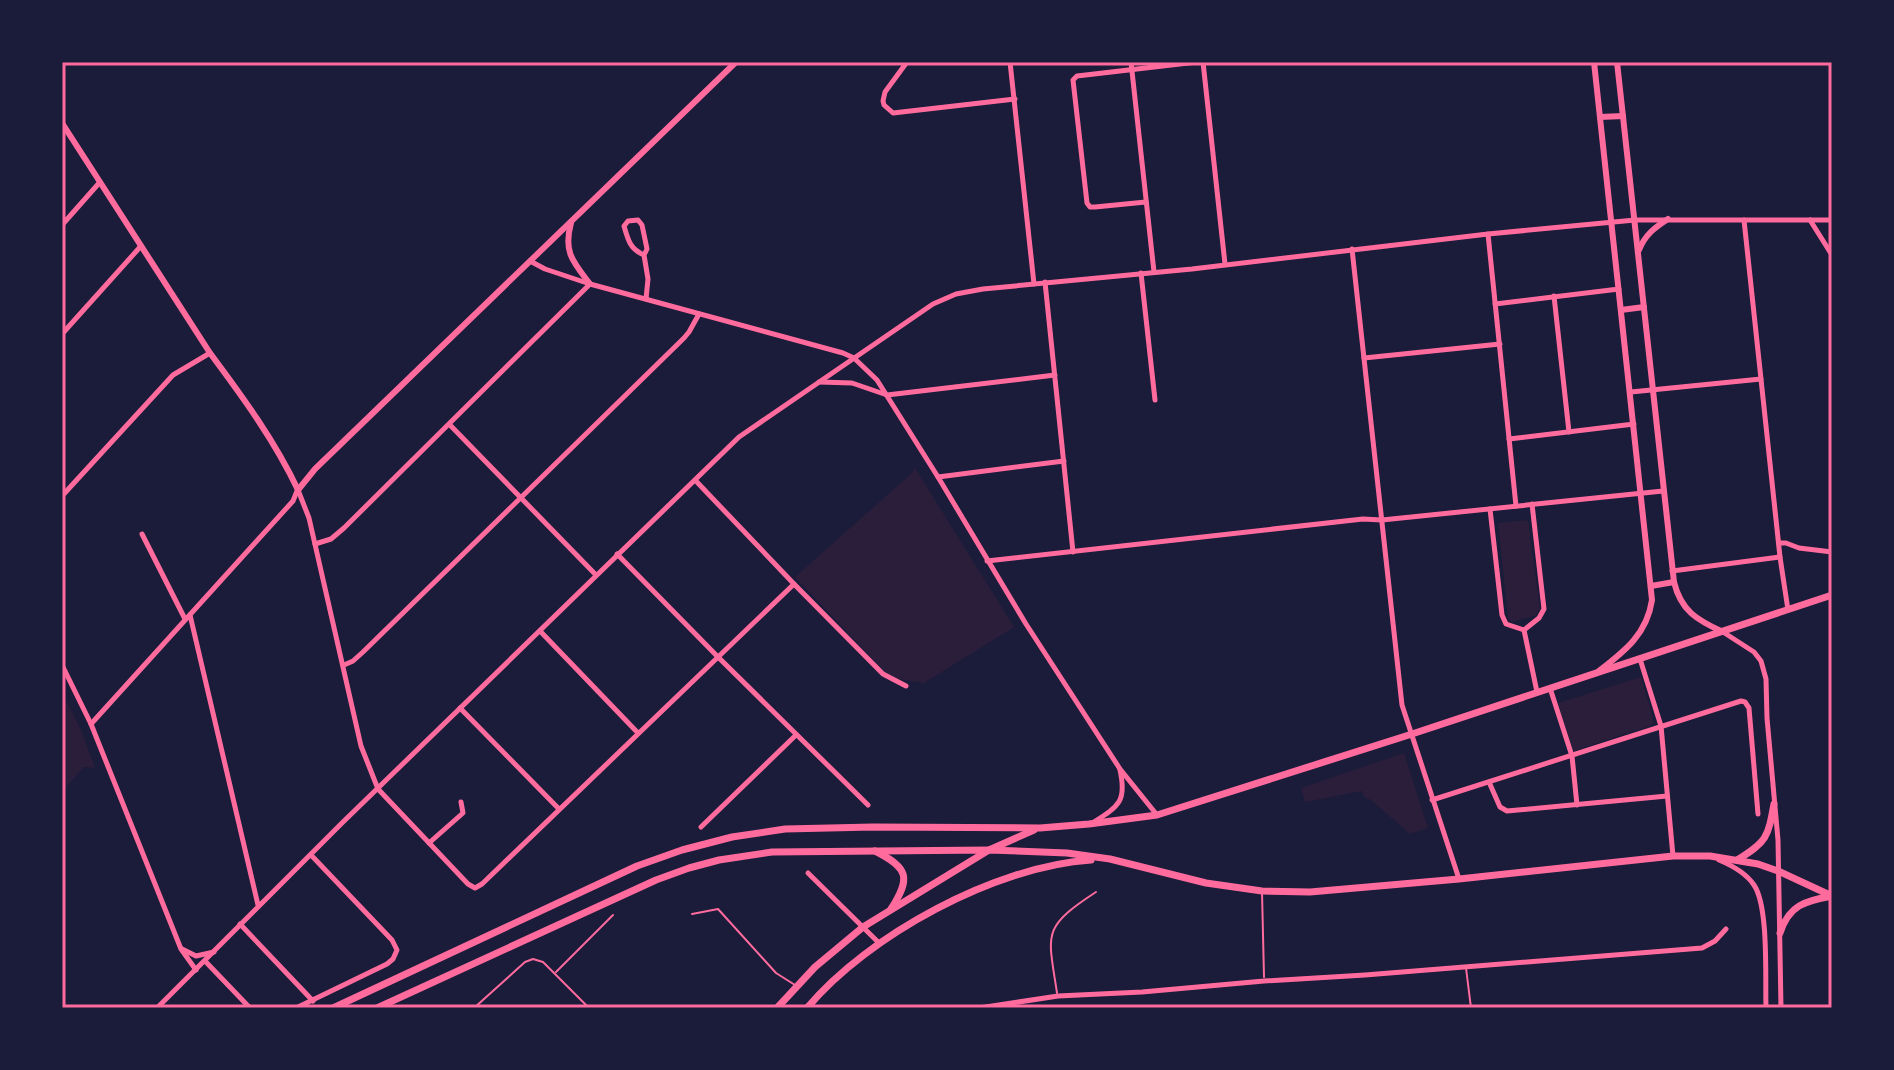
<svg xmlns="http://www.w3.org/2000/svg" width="1894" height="1070" font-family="'Noto Serif',serif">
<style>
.green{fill:#2a1e3b}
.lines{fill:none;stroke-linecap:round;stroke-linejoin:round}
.service{stroke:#ff6b9d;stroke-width:2}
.minor{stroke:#ff6b9d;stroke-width:5}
.tertiary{stroke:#ff6b9d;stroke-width:6}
.secondary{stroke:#ff6b9d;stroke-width:7}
.neatline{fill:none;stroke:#ff6b9d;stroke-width:3}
</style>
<rect width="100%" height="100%" fill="#1b1b3a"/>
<g class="green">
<path d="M 915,468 L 1014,627 L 924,683 L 898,679 L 886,673 L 795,577 L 912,473 Z"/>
<path d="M 1528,520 L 1540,609 L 1535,616 L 1512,622 L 1508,618 L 1498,523 Z"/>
<path d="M 1641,677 L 1654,722 L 1650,726 L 1573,751 L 1558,703 Z"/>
<path d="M 67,702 L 82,732 L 95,768 L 84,767 L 65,788 L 62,786 L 62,705 Z"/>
<path d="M 1404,753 L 1428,828 L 1410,834 L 1371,800 L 1364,797 L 1362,791 L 1305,802 L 1301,788 Z"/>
</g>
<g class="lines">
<g class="service">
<path d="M 1262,892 L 1264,977"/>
<path d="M 692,914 L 718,909 L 776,973 L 795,985"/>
<path d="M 1466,968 L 1471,1008"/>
<path d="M 556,972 L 613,915"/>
<path d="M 1057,993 C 1048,933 1041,928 1096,892"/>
<path d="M 474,1008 L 525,962 L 533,959 L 543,962 L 589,1008"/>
</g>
<g class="minor">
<path d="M 907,62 L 885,92 L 883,101 L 884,105 L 893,113 L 1015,99"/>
<path d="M 1010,62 L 1034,284"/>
<path d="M 1131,62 L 1154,272"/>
<path d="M 1203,62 L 1225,264"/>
<path d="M 1146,202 L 1095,207 L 1090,207 L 1087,203 L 1073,80 L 1077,76 L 1197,62"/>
<path d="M 1744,220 L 1780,557 L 1788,610"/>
<path d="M 1810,220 L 1832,255"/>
<path d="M 62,225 L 100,182"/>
<path d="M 1488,234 L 1516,506"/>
<path d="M 1352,249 L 1402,705 L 1459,879"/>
<path d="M 644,255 C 630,249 628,240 624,226 L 628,221 L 638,220 L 642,225 L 647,249 L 644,255 L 648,279 L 646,299"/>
<path d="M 530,261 L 545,269 L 590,284 L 843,353 L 854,358 L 877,380 L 938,477 L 1026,624 L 1120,769 L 1157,815"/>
<path d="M 1141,273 L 1155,400"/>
<path d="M 1045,282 L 1073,552"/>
<path d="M 1554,296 L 1569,432"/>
<path d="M 1495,304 L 1619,289"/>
<path d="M 62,334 L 141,246"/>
<path d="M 1364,358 L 1500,344"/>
<path d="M 819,382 L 852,383 L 887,395 L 1055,375"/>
<path d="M 1631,392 L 1761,379"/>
<path d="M 450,425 L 596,575"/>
<path d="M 1509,439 L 1634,424"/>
<path d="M 938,477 L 1064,461"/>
<path d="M 695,480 L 794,584 L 883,674 L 906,686"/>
<path d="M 298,490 L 309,518 L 361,746 L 378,789 L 468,884 L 475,888 L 482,884 L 794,584"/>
<path d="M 62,496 L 173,375 L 210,353"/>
<path d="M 1490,509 L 1502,615 L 1506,624 L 1524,630 L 1539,618 L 1544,609 L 1532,504"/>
<path d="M 142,534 L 185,619"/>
<path d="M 1779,543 L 1786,543 L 1799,548 L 1832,552"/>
<path d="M 315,544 L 331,539 L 344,528 L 590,284"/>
<path d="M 617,554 L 717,656 L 868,805"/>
<path d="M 987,561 L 1363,519 L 1382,520 L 1663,491"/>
<path d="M 1672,571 L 1780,557"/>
<path d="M 190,615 L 258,905"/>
<path d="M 1524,630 L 1537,692"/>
<path d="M 540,631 L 638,733"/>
<path d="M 1723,632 L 1754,652 L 1761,661 L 1766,679 L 1767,718 L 1778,840 L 1781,1008"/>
<path d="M 1640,659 L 1661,726 L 1673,856"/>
<path d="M 62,665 L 91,724 L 181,949 L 196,970"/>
<path d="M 344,665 L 353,661 L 363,652 L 684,338 L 689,332 L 699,314"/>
<path d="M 1550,688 L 1572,756 L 1577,805"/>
<path d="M 460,708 L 559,809"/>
<path d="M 91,724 L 293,501 L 297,491"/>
<path d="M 1489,782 L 1500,807 L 1507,811 L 1667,796"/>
<path d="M 1432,800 L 1741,701 L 1745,702 L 1749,708 L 1758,814"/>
<path d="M 1094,822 C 1119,806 1127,801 1120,770"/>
<path d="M 701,827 L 796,735"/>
<path d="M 429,843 L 463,813 L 461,802"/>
<path d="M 1719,860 C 1731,865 1746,873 1754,885 C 1769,907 1765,979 1766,1008"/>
<path d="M 808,873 L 879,943"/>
<path d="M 240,924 L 313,1001"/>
<path d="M 182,949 L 196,956 L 214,952"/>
<path d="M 205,961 L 250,1008"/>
<path d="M 157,1008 L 343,822 L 739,437 L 933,304 L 956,294 L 983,289 L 1192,269 L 1488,234 L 1635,220 L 1832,220"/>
<path d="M 296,1008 L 387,964 L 393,959 L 397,950 L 392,940 L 311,855"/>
<path d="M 979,1008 L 1058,996 L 1142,992 L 1264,981 L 1365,975 L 1702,948 L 1715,941 L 1726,929"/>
</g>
<g class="tertiary">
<path d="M 1594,62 L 1652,600 C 1647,634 1625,651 1599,671"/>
<path d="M 1617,62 L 1674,582 C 1681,611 1697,620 1723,632"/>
<path d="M 1600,117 L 1623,116"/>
<path d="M 62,123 L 210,353 C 242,396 275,441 298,490"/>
<path d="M 571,223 C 563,252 573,262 590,284"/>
<path d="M 1639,250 C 1645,235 1654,228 1668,219"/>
<path d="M 1621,310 L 1644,307"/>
<path d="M 298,490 L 315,469 L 736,62"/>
<path d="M 1651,586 L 1674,582"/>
</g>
<g class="secondary">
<path d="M 875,851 C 909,868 911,878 891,909"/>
<path d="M 1737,860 C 1767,842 1768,837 1774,804"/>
<path d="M 1780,933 C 1789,905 1805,901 1832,896"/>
<path d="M 333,1008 L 637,866 L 682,850 L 732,837 L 785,829 L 873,827 L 1040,828 L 1089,824 L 1157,815 L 1412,734 L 1832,595"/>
<path d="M 377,1008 L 656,880 L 689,868 L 719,860 L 772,852 L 989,850 L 1067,853 L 1110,859 L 1206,883 L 1262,891 L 1310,892 L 1459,879 L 1673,856 L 1710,856 L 1758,864 L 1778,871 L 1832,896"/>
<path d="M 777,1008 L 815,967 L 863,927 L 989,850 L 1034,830"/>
<path d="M 807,1008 C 868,935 996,866 1091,860"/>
</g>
</g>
<rect width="1894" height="1070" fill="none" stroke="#1b1b3a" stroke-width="128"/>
<rect x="64" y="64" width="1766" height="942" class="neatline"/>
</svg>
